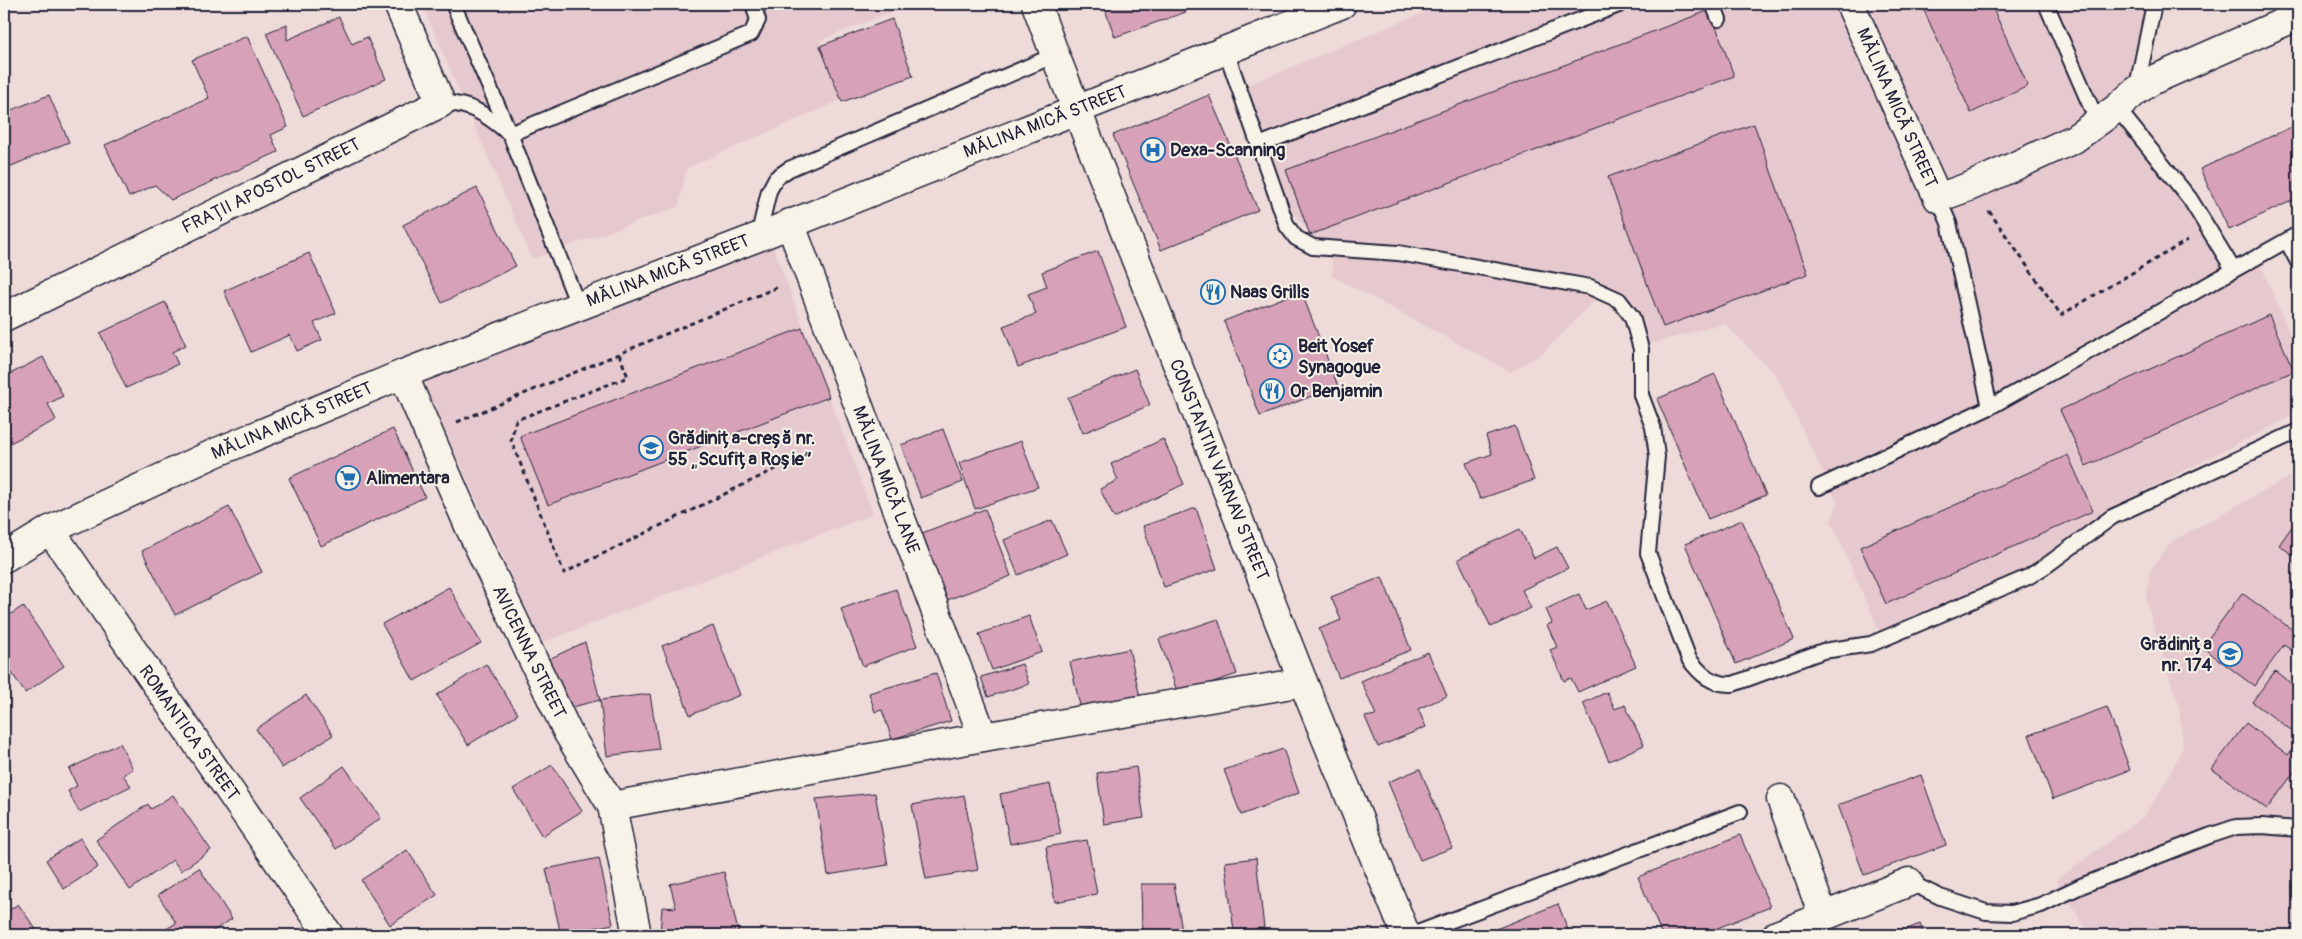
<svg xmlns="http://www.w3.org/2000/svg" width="2302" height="939" font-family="Pangolin,sans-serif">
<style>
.built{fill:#e6c9cf}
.building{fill:#d7a1b7;stroke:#22223b}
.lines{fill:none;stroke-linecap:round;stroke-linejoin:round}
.service-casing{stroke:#22223b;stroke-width:18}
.minor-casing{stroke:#22223b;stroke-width:31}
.path{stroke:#22223b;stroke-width:3;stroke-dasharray:5 4;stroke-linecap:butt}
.service{stroke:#f7f3e8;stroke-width:14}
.minor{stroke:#f7f3e8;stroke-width:28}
.labels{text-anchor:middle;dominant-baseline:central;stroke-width:4;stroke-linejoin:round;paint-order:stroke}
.street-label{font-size:18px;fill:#22223b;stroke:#f7f3e8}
.poi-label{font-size:18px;font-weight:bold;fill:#22223b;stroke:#f7f3e8;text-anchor:start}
</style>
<rect width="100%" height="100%" fill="#eddad9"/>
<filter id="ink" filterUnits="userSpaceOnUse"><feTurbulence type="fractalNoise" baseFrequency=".02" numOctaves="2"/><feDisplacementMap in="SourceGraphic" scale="10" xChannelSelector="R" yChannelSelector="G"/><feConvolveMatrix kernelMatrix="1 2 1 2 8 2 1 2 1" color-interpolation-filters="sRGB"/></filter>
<g filter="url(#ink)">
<g class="built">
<path d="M 422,4 L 911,4 L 819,41 L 841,100 L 687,168 L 678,207 L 532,259 Z"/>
<path d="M 1444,4 L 2146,4 L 2135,52 L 2125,127 L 2196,215 L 2233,279 L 2261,265 L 2298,353 L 2298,413 L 2124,501 L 2041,562 L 1880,633 L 1831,521 L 1838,503 L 1776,375 L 1724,323 L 1647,345 L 1625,291 L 1595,300 L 1543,353 L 1511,372 L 1332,276 L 1333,262 L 1290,208 L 1248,85 Z"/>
<path d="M 773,246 L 873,514 L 542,643 L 423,382 Z"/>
<path d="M 2298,472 L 2298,929 L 2283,935 L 2097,935 L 2084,926 L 2056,880 L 2143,817 L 2162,789 L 2183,747 L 2179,707 L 2146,601 L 2150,570 L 2171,542 Z"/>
</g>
<g class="building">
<path d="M 1103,4 L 1183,4 L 1186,12 L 1115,37 Z"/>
<path d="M 1921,4 L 1991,4 L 2028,86 L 1971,113 Z"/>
<path d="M 1710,10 L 1734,76 L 1310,235 L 1286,170 Z"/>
<path d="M 339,17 L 352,44 L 367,37 L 386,79 L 303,116 L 266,33 L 287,24 L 287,40 Z"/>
<path d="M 892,19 L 913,76 L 842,102 L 820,46 Z"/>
<path d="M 247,36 L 288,127 L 271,135 L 278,152 L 171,200 L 155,185 L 129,197 L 105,145 L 209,98 L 192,60 Z"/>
<path d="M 49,95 L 69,142 L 4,169 L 4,113 Z"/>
<path d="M 1209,95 L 1258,210 L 1161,250 L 1113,135 Z"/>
<path d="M 1754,124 L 1808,274 L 1663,327 L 1608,177 Z"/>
<path d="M 2298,124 L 2298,198 L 2229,230 L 2200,169 Z"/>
<path d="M 477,188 L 516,266 L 442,303 L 403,225 Z"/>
<path d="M 1098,251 L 1126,327 L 1018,367 L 1003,326 L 1036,314 L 1028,294 L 1047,287 L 1042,272 Z"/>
<path d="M 309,253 L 336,313 L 314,323 L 322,340 L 297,351 L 290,335 L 251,352 L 224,291 Z"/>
<path d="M 1301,291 L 1338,386 L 1260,416 L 1224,321 Z"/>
<path d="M 165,302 L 186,345 L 172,352 L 178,364 L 126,388 L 100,333 Z"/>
<path d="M 2269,315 L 2294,371 L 2086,466 L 2060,410 Z"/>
<path d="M 802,328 L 829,397 L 548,505 L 520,436 Z"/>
<path d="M 43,357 L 63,396 L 48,404 L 56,420 L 4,446 L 4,377 Z"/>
<path d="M 1135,369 L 1150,405 L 1083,433 L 1068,398 Z"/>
<path d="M 1715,374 L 1766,495 L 1708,519 L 1657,399 Z"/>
<path d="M 1515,426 L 1534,480 L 1480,499 L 1466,463 L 1492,454 L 1486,436 Z"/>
<path d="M 393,429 L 425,497 L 321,546 L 289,478 Z"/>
<path d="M 943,429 L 963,482 L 921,498 L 901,445 Z"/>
<path d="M 1163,439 L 1184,484 L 1114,518 L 1100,489 L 1118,480 L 1111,464 Z"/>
<path d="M 1021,441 L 1038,487 L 975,509 L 959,463 Z"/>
<path d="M 2068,455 L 2093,511 L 1886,604 L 1860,547 Z"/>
<path d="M 229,507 L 262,572 L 175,615 L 142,551 Z"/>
<path d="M 1196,508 L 1217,569 L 1164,587 L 1143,526 Z"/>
<path d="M 985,509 L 1011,576 L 947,600 L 922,533 Z"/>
<path d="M 2298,518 L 2298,559 L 2279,545 Z"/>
<path d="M 1052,520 L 1067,554 L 1018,575 L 1004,540 Z"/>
<path d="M 1742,520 L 1794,639 L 1736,664 L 1685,544 Z"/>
<path d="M 1520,529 L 1534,558 L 1557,547 L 1568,568 L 1522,590 L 1531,608 L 1491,627 L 1458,559 Z"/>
<path d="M 1382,577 L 1411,650 L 1339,678 L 1319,629 L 1341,620 L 1331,597 Z"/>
<path d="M 449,587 L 481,643 L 414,681 L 382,624 Z"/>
<path d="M 896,589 L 917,646 L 863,666 L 841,609 Z"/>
<path d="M 2242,593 L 2298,634 L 2298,655 L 2284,645 L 2254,686 L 2202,647 Z"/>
<path d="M 1579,594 L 1586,610 L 1607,601 L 1636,666 L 1578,692 L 1571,678 L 1564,681 L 1550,650 L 1557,647 L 1547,625 L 1552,623 L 1546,609 Z"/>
<path d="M 23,606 L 64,666 L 25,693 L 4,661 L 4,619 Z"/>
<path d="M 1029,616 L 1042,652 L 992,670 L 979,634 Z"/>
<path d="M 1218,619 L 1237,674 L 1178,694 L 1159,639 Z"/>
<path d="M 713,626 L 740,695 L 690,715 L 662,646 Z"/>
<path d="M 585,642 L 600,700 L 572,707 L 547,660 Z"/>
<path d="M 1129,649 L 1140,697 L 1081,710 L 1070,662 Z"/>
<path d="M 1428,652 L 1447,696 L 1418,709 L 1426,727 L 1378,747 L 1365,717 L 1376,715 L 1361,681 Z"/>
<path d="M 486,664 L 518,714 L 468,745 L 437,695 Z"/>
<path d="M 1022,664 L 1029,684 L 988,697 L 981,677 Z"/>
<path d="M 2275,671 L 2298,689 L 2298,735 L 2252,702 Z"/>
<path d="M 936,673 L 951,721 L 892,739 L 882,710 L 875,712 L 869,693 Z"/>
<path d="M 1607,692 L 1615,709 L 1625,705 L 1644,745 L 1609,761 L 1583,703 Z"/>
<path d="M 650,694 L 659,749 L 607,756 L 600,700 Z"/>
<path d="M 306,695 L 333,735 L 282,768 L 256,729 Z"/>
<path d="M 2107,707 L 2130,770 L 2053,799 L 2029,735 Z"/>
<path d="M 2246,723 L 2288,755 L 2298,741 L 2298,773 L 2295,771 L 2267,809 L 2212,769 Z"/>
<path d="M 120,743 L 133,769 L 123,775 L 131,786 L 79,812 L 68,791 L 77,786 L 69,769 Z"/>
<path d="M 1283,749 L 1299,793 L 1241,815 L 1224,770 Z"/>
<path d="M 552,765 L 582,811 L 542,836 L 513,789 Z"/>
<path d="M 344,766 L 381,818 L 336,849 L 300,798 Z"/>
<path d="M 1136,767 L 1144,818 L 1104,824 L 1097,773 Z"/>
<path d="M 1420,769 L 1452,848 L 1420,860 L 1388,782 Z"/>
<path d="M 1921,775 L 1946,845 L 1864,875 L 1838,805 Z"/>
<path d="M 1050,784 L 1061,834 L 1010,844 L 1000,794 Z"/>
<path d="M 875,793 L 888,865 L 828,875 L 816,799 Z"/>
<path d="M 173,795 L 211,850 L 181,871 L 173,860 L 130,890 L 96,840 L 148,804 L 151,809 Z"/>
<path d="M 964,795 L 978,870 L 926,879 L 912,805 Z"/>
<path d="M 1740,835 L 1770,907 L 1700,935 L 1662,935 L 1638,877 Z"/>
<path d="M 80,838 L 98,867 L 64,889 L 46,860 Z"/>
<path d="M 1087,840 L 1097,894 L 1055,902 L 1046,847 Z"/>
<path d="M 407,850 L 437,895 L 390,925 L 361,880 Z"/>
<path d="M 599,858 L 613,924 L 561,935 L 546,869 Z"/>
<path d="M 1256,858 L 1264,928 L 1234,931 L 1225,862 Z"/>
<path d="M 4,865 L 9,872 L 4,875 Z"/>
<path d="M 199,868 L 232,919 L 207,935 L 157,935 L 176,923 L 158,895 Z"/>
<path d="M 724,872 L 739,935 L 660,935 L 662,907 L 676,908 L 670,884 Z"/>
<path d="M 1141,884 L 1174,884 L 1182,931 L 1142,932 Z"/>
<path d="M 18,904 L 40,935 L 4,935 L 4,914 Z"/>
<path d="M 1558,904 L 1570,935 L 1481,935 Z"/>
<path d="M 1920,924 L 1924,935 L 1892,935 Z"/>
<path d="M 242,930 L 245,935 L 234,935 Z"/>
<path d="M 1091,930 L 1091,935 L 1054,935 Z"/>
</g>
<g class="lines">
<defs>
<g id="service">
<path d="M 453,4 L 510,134 L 578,305"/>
<path d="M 1713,4 L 1719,19"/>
<path d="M 2046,4 L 2098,123"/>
<path d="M 1226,51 L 1287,226 L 1296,238 L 1313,247 L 1398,253 L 1590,287 L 1619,300 L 1632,317 L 1641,349 L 1641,395 L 1653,427 L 1657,456 L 1648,553 L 1689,659 C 1701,675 1712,685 1733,684 L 1823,651 L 1871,644 L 2028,577 L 2047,565 L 2112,517 L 2298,431"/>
<path d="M 2136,91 L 2154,4"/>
<path d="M 441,103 C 468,102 487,115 507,132"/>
<path d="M 2117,108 L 2190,199 L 2233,269"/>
<path d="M 510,134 L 751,34 L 758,20 L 753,4"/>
<path d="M 1259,145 L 1621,4"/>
<path d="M 1938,198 L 1949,223 L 1990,407"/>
<path d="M 758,237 L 769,191 L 776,178 L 789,169 L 1055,55"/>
<path d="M 2287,241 L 2298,262"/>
<path d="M 1819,487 L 1990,407 L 2298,234"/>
<path d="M 1909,882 L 1940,897 L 1986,912 L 2012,913 L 2041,905 L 2081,886 L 2209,836 L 2236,827 L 2262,826 L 2298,829"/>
<path d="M 1412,935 L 1740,812"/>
</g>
<g id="minor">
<path d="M 1036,4 L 1055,55 L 1303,682 L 1406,935"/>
<path d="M 1850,4 L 1938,198 L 1971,186 L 2074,139 L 2117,108 L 2136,91 L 2153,80 L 2298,16"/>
<path d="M 790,223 L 983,737"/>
<path d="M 4,317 L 441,103 L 398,4"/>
<path d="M 403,374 L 469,526 L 568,733 L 612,806 L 637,935"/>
<path d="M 50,530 L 329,935"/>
<path d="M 4,558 L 50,530 L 215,453 L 403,374 L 758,237 L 1342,4"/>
<path d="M 1781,799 L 1823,916"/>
<path d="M 612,806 L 983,737 L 1303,682"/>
<path d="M 1777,935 L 1909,882"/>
</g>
</defs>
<use href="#service" class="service-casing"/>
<use href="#minor" class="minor-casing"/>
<g class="path">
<path d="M 1989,211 L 2061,315 L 2188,240"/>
<path d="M 619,354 L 628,377 L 516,420 L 511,440 L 564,573 L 812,451"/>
<path d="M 457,422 L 780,286"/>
</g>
<use href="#service" class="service"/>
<use href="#minor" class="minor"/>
</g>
</g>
<defs>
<symbol id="hospital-ring" viewBox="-11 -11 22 22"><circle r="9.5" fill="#f7f3e8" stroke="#1f6fb2" stroke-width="1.5"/><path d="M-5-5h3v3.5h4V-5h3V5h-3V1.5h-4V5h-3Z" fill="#1f6fb2"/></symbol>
<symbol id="restaurant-ring" viewBox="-11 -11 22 22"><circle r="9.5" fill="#f7f3e8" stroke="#1f6fb2" stroke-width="1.5"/><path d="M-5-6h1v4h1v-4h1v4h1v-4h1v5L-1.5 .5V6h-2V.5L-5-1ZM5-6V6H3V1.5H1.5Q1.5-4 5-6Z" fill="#1f6fb2"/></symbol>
<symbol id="synagogue-ring" viewBox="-11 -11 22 22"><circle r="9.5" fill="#f7f3e8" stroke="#1f6fb2" stroke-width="1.5"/><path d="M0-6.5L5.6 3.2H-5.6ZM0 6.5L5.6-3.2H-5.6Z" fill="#1f6fb2"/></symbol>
<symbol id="school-ring" viewBox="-11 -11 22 22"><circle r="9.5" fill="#f7f3e8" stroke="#1f6fb2" stroke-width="1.5"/><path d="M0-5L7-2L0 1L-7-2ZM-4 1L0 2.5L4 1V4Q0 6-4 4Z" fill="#1f6fb2"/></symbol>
<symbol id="supermarket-ring" viewBox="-11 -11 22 22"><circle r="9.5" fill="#f7f3e8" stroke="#1f6fb2" stroke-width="1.5"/><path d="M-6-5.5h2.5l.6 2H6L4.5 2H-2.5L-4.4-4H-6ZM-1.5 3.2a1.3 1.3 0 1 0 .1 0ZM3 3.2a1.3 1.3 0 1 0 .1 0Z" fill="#1f6fb2"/></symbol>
</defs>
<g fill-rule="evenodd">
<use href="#hospital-ring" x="1139" y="136" width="28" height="28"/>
<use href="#restaurant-ring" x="1199" y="278" width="28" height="28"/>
<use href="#synagogue-ring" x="1266" y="342" width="28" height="28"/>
<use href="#restaurant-ring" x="1258" y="377" width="28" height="28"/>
<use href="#school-ring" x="637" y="434" width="28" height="28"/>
<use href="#supermarket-ring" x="334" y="464" width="28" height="28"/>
<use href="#school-ring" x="2216" y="640" width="28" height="28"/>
</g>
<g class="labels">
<g class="street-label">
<text transform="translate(1897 108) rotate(66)">MĂLINA MICĂ STREET</text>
<text transform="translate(1045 122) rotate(-21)">MĂLINA MICĂ STREET</text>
<text transform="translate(271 186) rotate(-26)">FRAȚII APOSTOL STREET</text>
<text transform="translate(668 271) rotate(-21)">MĂLINA MICĂ STREET</text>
<text transform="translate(292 421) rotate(-23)">MĂLINA MICĂ STREET</text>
<text transform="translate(1219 470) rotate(68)">CONSTANTIN VÂRNAV STREET</text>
<text transform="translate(886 480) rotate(69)">MĂLINA MICĂ LANE</text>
<text transform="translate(529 652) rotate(64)">AVICENNA STREET</text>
<text transform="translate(189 733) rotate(55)">ROMANTICA STREET</text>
</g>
<g class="poi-label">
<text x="1170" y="150">Dexa-Scanning</text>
<text x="1230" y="292">Naas Grills</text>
<text x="1298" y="346">Beit Yosef<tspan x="1298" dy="21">Synagogue</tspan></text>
<text x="1290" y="391">Or Benjamin</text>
<text x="668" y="438">Grădinița-creșă nr.<tspan x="668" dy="21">55 „Scufița Roșie”</tspan></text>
<text x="366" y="478">Alimentara</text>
<text x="2212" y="644" text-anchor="end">Grădinița<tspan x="2212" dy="21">nr. 174</tspan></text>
</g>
</g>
<rect width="2302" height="939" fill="none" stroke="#f7f3e8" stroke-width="20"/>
<rect x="10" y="10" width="2282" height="919" fill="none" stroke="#22223b" stroke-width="2" filter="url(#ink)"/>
</svg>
